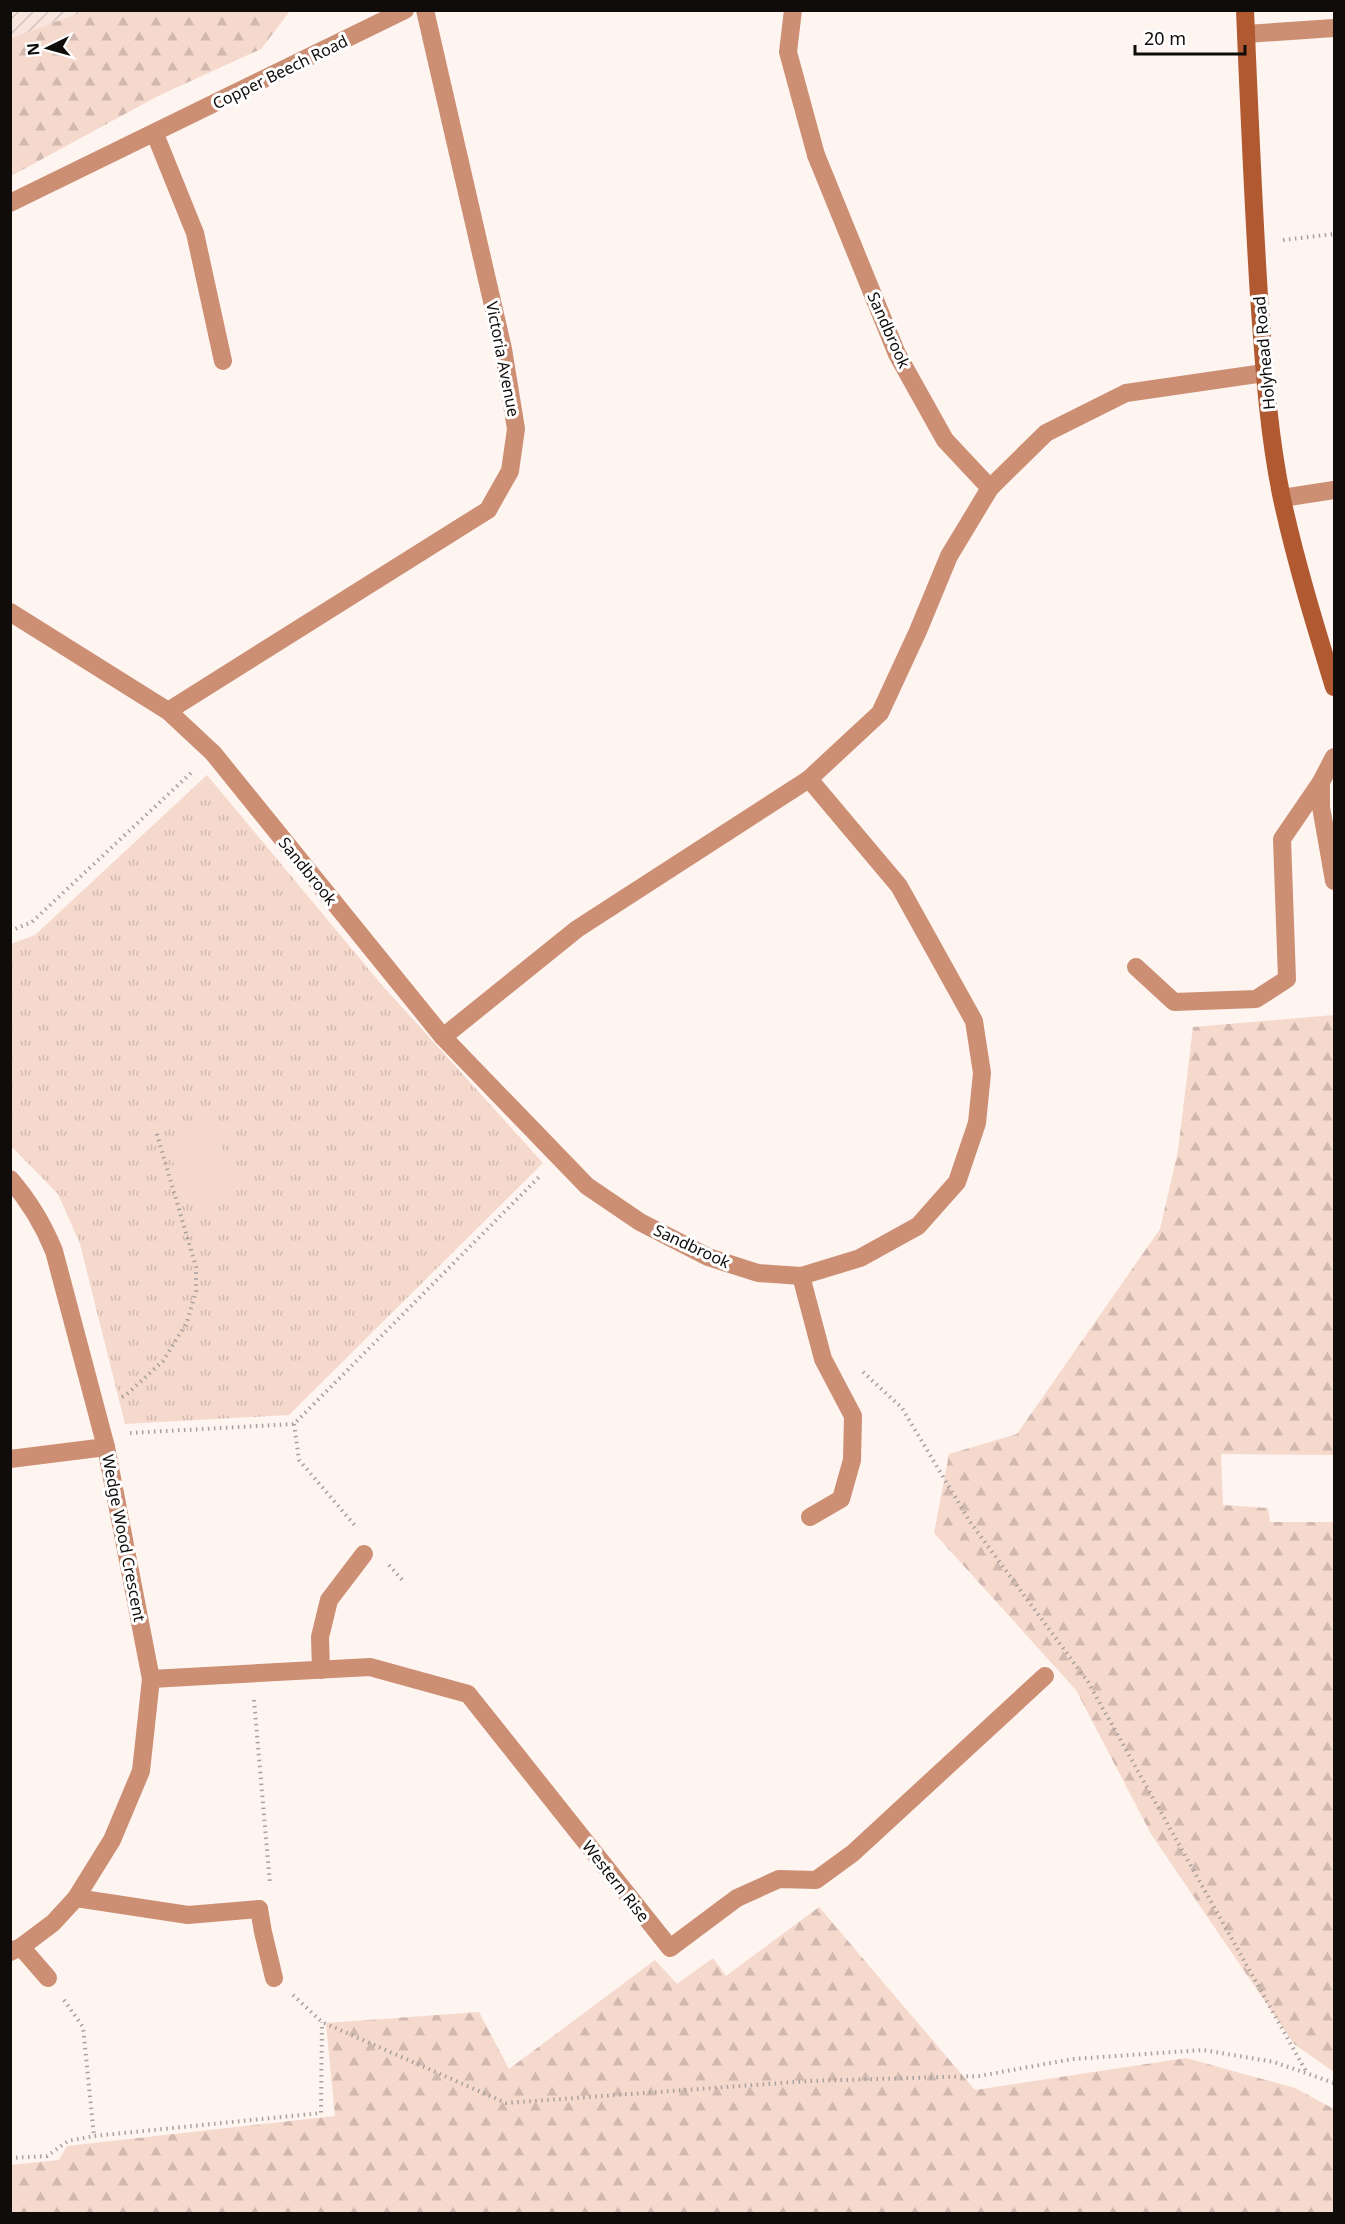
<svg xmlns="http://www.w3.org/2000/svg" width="1345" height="2224" font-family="'Noto Sans',sans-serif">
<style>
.industrial{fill:url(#industrial-furrows)}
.grass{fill:url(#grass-tufts)}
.forest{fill:url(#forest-firs)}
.pitch{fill:#f6d9cd}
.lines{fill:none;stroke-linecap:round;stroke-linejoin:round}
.path{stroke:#a8a19d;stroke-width:4;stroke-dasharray:1.5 4.5;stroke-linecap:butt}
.lane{stroke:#cc8f74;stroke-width:18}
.street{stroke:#cc8f74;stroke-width:18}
.secondary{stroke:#b15930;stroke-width:18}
.labels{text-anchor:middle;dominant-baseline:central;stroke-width:6;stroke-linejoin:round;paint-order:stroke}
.street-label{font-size:16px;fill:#0f0c0a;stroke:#fff}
</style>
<defs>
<pattern id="industrial-furrows" width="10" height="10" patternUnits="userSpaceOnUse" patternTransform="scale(1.5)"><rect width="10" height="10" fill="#f7e5de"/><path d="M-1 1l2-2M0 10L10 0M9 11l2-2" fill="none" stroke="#d3c3bd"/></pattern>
<pattern id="grass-tufts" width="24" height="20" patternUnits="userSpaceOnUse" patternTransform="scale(1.5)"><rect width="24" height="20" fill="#f6d9cd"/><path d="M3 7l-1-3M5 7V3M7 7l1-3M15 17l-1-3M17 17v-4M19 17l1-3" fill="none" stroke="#d2b9af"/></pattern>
<pattern id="forest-firs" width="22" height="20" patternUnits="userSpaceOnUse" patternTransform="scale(1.5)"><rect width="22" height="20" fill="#f6d9cd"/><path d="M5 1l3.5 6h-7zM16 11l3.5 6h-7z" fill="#d2b9af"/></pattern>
</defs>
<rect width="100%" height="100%" fill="#fef4f0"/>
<path class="industrial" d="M 11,11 L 88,11 L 11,38 Z"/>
<path class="grass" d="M 207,775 L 381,984 L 543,1163 L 289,1415 L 125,1424 L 80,1244 L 58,1194 L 11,1146 L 11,944 L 35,935 Z"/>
<g class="forest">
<path d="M 88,10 L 290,10 L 290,11 L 261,49 L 158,96 L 11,176 L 11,38 Z"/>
<path d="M 1334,1015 L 1334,1455 L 1221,1454 L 1223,1505 L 1268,1508 L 1270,1522 L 1334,1522 L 1334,2072 L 1294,2044 L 1151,1834 L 1076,1690 L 934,1533 L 949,1454 L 1017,1434 L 1160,1229 L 1178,1151 L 1193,1027 Z"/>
<path d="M 819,1907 L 975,2090 L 1186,2058 L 1295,2088 L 1334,2109 L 1334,2213 L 11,2213 L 11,2165 L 59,2160 L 67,2146 L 335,2116 L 326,2023 L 479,2012 L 509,2069 L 655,1960 L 677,1984 L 713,1958 L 726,1976 Z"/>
</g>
<path class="pitch" d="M 214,1126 L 237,1189 L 190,1206 L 166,1144 Z"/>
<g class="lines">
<g class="path">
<path d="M 1283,240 L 1334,234"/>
<path d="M 10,931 L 32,922 L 192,772"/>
<path d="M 863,1372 L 902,1408 L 970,1522 L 1088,1682 L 1307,2073"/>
<path d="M 122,1397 L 126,1395 L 163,1361 L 187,1322 L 196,1291 L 196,1267 L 156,1131"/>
<path d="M 294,1424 L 299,1460 L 357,1528"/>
<path d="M 130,1433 L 294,1424 L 539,1177"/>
<path d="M 389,1565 L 405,1583"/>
<path d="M 254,1700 L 270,1884"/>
<path d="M 293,1995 L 322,2022 L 506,2103 L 809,2081 L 979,2076 L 1073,2059 L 1203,2050 L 1274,2062 L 1334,2083"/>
<path d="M 64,2000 L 83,2027 L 94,2136"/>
<path d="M 10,2158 L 47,2156 L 68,2141 L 94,2136 L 321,2113 L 322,2022"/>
</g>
<g class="lane">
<path d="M 793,10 L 788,52 L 816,155"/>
<path d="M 1246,34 L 1334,28"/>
<path d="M 1334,757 L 1321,782 L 1321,807 L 1334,881"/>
<path d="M 1136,967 L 1174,1002 L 1256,999 L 1287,979 L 1282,839 L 1321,782"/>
<path d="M 321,1670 L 320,1637 L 329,1600 L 364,1554"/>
<path d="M 259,1909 L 263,1932 L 274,1978"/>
<path d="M 21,1947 L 48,1978"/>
</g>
<g class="street">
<path d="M 155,134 L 195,233 L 223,361"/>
<path d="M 816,155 L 897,354 L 945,440 L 990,488"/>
<path d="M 10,203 L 405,10"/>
<path d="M 1282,498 L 1334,490"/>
<path d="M 10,612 L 168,711 L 213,753 L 443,1037 L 587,1186 L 640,1222 L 708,1257 L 758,1273 L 801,1276 L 860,1258 L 918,1226 L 957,1182 L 977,1123 L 982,1073 L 974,1021 L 899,886 L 809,779"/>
<path d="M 168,711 L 488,510 L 510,471 L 516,429 L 503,349 L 425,10"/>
<path d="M 443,1037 L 577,929 L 809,779 L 880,713 L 918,631 L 949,556 L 990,488 L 1046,433 L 1126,393 L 1264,373"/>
<path d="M 10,1179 C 30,1202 43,1224 54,1251 L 106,1447 L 151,1679 L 141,1771 L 112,1840 L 76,1898 L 53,1923 L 21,1947 L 10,1952"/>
<path d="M 801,1276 L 823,1359 L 853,1416 L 852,1460 L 841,1499 L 810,1517"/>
<path d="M 10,1459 L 106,1447"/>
<path d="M 151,1679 L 370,1667 L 468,1694 L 670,1948 L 737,1898 L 779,1879 L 816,1880 L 853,1853 L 1045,1676"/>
<path d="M 76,1898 L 188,1915 L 259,1909"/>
</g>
<path class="secondary" d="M 1245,10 C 1249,106 1253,201 1259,296 C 1264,364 1268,432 1282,499 C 1296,563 1315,625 1334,687"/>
</g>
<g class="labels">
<g class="street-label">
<text transform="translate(280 72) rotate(-26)">Copper Beech Road</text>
<text transform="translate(889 330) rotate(66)">Sandbrook</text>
<text transform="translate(1264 353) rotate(-95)">Holyhead Road</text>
<text transform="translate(503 359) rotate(79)">Victoria Avenue</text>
<text transform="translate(308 871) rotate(51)">Sandbrook</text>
<text transform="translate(692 1246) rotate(25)">Sandbrook</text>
<text transform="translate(124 1538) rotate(79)">Wedge Wood Crescent</text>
<text transform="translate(616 1881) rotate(52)">Western Rise</text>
</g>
</g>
<rect width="1345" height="2224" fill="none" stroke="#0f0c0a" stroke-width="24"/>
<g transform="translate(48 48) rotate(265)" stroke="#ffffff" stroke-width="4.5" paint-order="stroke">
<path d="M0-4.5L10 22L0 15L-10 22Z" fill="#0f0c0a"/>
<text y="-9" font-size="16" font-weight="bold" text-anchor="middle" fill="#0f0c0a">N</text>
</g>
<path d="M1135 45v9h110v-9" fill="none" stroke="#0f0c0a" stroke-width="3"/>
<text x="1144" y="45" font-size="18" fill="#0f0c0a" stroke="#ffffff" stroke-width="4.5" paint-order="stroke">20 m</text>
</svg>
